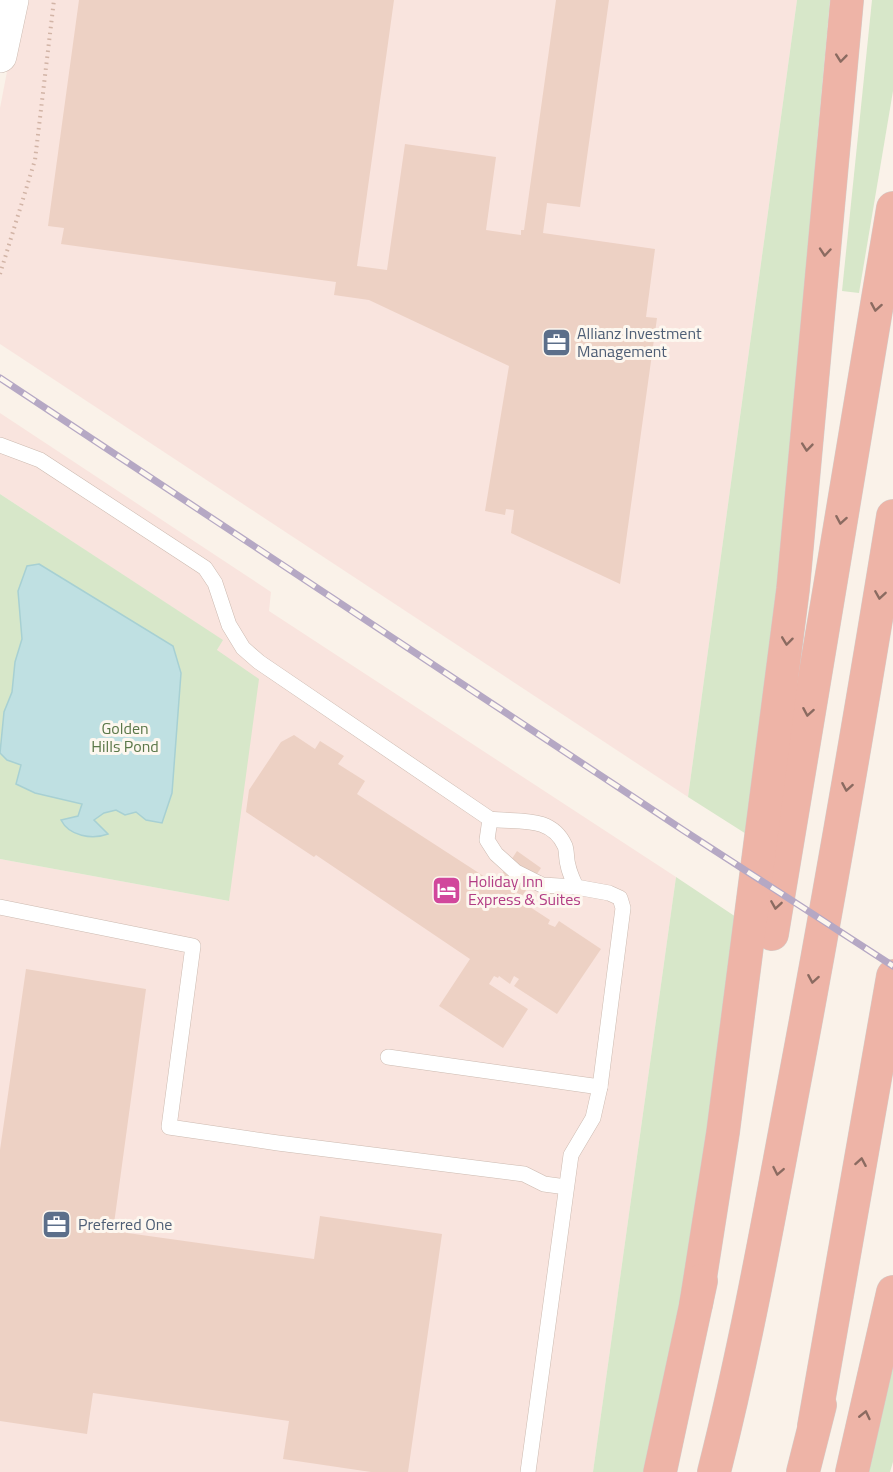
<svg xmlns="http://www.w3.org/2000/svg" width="893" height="1472" font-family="'Titillium Web',sans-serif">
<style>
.commercial{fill:#f9e4de}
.green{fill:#d7e7c9}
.water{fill:#bfe0e2;stroke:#a7d0d3;stroke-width:1.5}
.building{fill:#edd1c4}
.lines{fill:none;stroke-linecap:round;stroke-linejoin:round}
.service-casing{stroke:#ccbab0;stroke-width:16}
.tertiary-casing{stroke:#ccbab0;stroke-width:34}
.motorway-casing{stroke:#d5cdca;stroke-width:34}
.path{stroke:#d2b4a6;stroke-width:4;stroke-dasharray:1.5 4.5;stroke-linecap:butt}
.service{stroke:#fff;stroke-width:15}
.tertiary{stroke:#fff;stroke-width:33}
.motorway{stroke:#eeb4a7;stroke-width:33}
.rail-casing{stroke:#b5a8c4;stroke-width:7}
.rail{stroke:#fdf7ef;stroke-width:4.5;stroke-dasharray:14;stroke-linecap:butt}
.oneway{stroke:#8b6b61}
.labels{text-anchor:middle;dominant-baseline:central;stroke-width:6;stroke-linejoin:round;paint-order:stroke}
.service-label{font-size:16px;fill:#4e5e75;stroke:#fdf7ef;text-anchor:start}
.park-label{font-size:16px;fill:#5a7748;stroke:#fdf7ef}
.hotel-label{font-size:16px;fill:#b23c85;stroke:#fdf7ef;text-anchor:start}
</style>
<rect width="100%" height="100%" fill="#faf2e9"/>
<g class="commercial">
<path d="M 25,0 L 797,0 L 688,797 L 0,344 L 0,108 L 15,30 Z"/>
<path d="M 0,413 L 271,592 L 269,611 L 676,877 L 593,1472 L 0,1472 L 0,859 L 229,901 L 217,650 L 222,640 L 0,494 Z"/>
</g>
<g class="green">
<path d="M 797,0 L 830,0 L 817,143 L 801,393 L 751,837 L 688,797 Z"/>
<path d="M 872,0 L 893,0 L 893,91 L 859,293 L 842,291 Z"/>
<path d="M 0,494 L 223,640 L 217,650 L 259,679 L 229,901 L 0,859 Z"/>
<path d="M 676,877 L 739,919 L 686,1279 L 646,1472 L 593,1472 Z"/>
<path d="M 893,1339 L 893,1462 L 890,1472 L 863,1472 Z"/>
</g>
<path class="water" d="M 39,564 L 173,646 L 181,673 L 172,793 L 162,823 L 146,820 L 136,812 L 125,815 L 116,810 L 104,813 L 94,820 L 108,834 C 92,840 69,836 61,820 L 78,816 L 82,804 L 35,793 L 16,784 L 21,765 L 7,760 L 0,753 L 4,712 L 12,692 L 15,662 L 22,639 L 18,591 L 27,566 Z"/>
<g class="building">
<path d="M 79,0 L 394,0 L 357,266 L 387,270 L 405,144 L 496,157 L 486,230 L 521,235 L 521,230 L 524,230 L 556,0 L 609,0 L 580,207 L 547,203 L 543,233 L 655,249 L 646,317 L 657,318 L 620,584 L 511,533 L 514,510 L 506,509 L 505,515 L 485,511 L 509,366 L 369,300 L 334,295 L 336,282 L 61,244 L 64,228 L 48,226 Z"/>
<path d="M 294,735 L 315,749 L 320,741 L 344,756 L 338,764 L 365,781 L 357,794 L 502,888 L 504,884 L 498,880 L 517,851 L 541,868 L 522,896 L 516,892 L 513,896 L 550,920 L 548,924 L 555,927 L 559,921 L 601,949 L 557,1014 L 514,986 L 519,979 L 514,976 L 510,984 L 499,976 L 498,978 L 494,976 L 489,984 L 528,1009 L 503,1048 L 439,1006 L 470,959 L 316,855 L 314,857 L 246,812 L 249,790 L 281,742 Z"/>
<path d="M 26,969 L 146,989 L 113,1231 L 314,1259 L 320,1216 L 442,1234 L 408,1472 L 371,1472 L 283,1459 L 289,1421 L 93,1393 L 87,1434 L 0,1421 L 0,1150 Z"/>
</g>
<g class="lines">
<defs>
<g id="service">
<path d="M 0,445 L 40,460 L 205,568 L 215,583 L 229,625 L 243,648 L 259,662 L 490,819 C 516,823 551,814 565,846 C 567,851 566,859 568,865 C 569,872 573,880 576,887 L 609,893 L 620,898 L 623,908 L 600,1087 L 593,1118 L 571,1155 L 528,1472"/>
<path d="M 490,819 L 487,840 L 496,854 L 516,872 L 542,885 L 576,887"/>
<path d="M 0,907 L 193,946 L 169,1127 L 278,1143 L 524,1174 L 544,1184 L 566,1187"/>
<path d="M 388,1057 L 600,1087"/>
</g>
<path id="tertiary" d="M 0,56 L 12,0"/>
<g id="motorway">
<path d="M 772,934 L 893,208"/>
<path d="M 696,1304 L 723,1132 L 793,589 L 847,0"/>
<path d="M 814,1426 L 893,976"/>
<path d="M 660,1472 L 701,1281"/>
<path d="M 714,1472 C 746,1346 769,1217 793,1089 C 829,899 862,707 893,516"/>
<path d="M 803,1472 L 820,1405"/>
<path d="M 852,1472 L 893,1292"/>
</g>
</defs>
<use href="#service" class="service-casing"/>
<use href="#tertiary" class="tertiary-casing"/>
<use href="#motorway" class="motorway-casing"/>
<path class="path" d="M 0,274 L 35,160 L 54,0"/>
<use href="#service" class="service"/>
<use href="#tertiary" class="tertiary"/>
<use href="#motorway" class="motorway"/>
<defs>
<path id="rail" d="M 0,378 L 683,830 L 893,966"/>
</defs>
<use href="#rail" class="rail-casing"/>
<use href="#rail" class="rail"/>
</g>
<defs><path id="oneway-chevron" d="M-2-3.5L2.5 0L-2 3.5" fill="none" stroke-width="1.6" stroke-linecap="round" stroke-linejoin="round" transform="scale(1.5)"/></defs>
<g class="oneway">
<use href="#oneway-chevron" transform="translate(841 58) rotate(96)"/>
<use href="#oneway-chevron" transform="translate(825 252) rotate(95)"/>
<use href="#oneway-chevron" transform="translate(876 307) rotate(100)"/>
<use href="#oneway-chevron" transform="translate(807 447) rotate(96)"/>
<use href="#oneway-chevron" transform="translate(841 520) rotate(100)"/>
<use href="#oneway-chevron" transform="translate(880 595) rotate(99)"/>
<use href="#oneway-chevron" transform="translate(787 641) rotate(97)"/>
<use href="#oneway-chevron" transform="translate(808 712) rotate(100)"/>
<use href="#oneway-chevron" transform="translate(847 787) rotate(100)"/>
<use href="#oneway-chevron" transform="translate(776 905) rotate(99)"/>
<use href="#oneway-chevron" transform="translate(813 979) rotate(100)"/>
<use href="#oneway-chevron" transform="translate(861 1162) rotate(-80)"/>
<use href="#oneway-chevron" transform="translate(778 1171) rotate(101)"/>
<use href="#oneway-chevron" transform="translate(865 1415) rotate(-77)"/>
</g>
<defs>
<symbol id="office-square" viewBox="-11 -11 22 22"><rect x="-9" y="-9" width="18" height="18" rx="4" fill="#5c6f8a" stroke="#fdf7ef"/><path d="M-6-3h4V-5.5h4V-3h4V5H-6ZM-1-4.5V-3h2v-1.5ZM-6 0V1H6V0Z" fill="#fff"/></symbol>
<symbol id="hotel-square" viewBox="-11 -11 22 22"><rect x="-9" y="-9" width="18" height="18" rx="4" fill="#d1479c" stroke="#fdf7ef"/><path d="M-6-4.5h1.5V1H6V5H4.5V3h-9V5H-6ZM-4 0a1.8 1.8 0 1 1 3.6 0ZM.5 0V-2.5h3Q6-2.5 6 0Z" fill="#fff"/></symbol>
</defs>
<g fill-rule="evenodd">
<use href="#office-square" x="540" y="326" width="33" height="33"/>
<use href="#hotel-square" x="430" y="874" width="33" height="33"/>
<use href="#office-square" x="40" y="1208" width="33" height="33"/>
</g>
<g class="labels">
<g class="service-label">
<text x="577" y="333">Allianz Investment<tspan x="577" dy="18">Management</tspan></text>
<text x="78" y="1224">Preferred One</text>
</g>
<g class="park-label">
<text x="125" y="728">Golden<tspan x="125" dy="18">Hills Pond</tspan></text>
</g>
<g class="hotel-label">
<text x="468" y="881">Holiday Inn<tspan x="468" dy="18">Express &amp; Suites</tspan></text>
</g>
</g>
</svg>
